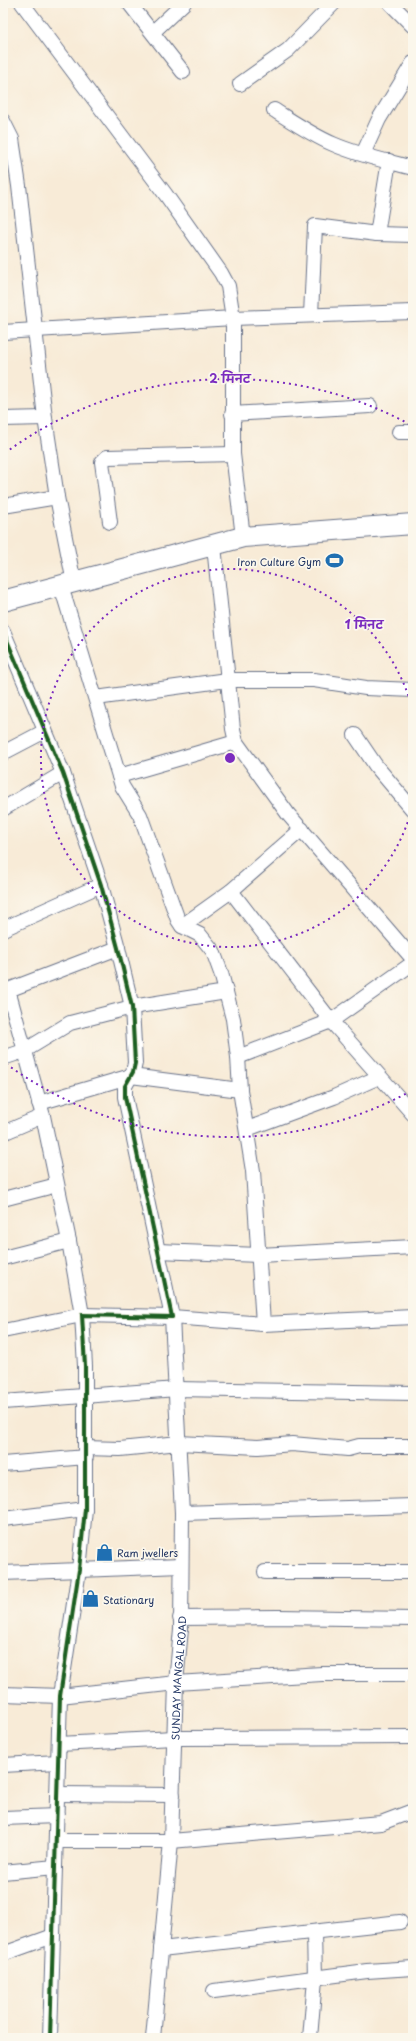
<svg xmlns="http://www.w3.org/2000/svg" width="416" height="2041" font-family="'Playpen Sans','Playpen Sans Deva',sans-serif">
<style>
.lines{fill:none;stroke-linecap:round;stroke-linejoin:round}
.street-casing{stroke:#687188;stroke-width:16}
.secondary-casing{stroke:#687188;stroke-width:22}
.street{stroke:#fff;stroke-width:14}
.secondary{stroke:#fff;stroke-width:20}
.cycleway-casing{stroke:#fbf7ec;stroke-width:6}
.cycleway{stroke:#1b5e20;stroke-width:4}
.ring{fill:none;stroke:#7b2cbf;stroke-width:2;stroke-dasharray:2 4}
.labels{text-anchor:middle;dominant-baseline:central;stroke-width:3.5;stroke-linejoin:round;paint-order:stroke}
.poi-label{font-size:10px;fill:#1b2f5e;stroke:#fbf7ec;text-anchor:start}
.street-label{font-size:10px;fill:#1b2f5e;stroke:#fbf7ec}
.centre{fill:#7b2cbf;stroke:#fbf7ec;stroke-width:2}
.ring-label{font-size:12px;text-anchor:middle;font-weight:bold;fill:#7b2cbf;stroke:#fbf7ec;stroke-width:3.5;stroke-linejoin:round;paint-order:stroke}
</style>
<rect width="100%" height="100%" fill="#fbf7ec"/>
<filter id="ink" filterUnits="userSpaceOnUse"><feTurbulence type="fractalNoise" baseFrequency=".025" numOctaves="2"/><feDisplacementMap in="SourceGraphic" scale="8" xChannelSelector="R" yChannelSelector="G"/><feConvolveMatrix kernelMatrix="1 2 1 2 8 2 1 2 1" color-interpolation-filters="sRGB"/></filter>
<filter id="wash" filterUnits="userSpaceOnUse"><feTurbulence type="fractalNoise" baseFrequency=".012" numOctaves="4" result="noise"/><feDisplacementMap in="SourceGraphic" scale="16" xChannelSelector="R" yChannelSelector="G"/><feGaussianBlur stdDeviation="0.9" result="paint"/><feColorMatrix in="noise" values="0 0 0 0 0 0 0 0 0 0 0 0 0 0 0 0 0 1.4 0 .05"/><feComposite in="paint" operator="in"/></filter>
<g filter="url(#wash)">
<rect width="100%" height="100%" fill="#f8ebd7"/>
</g>
<g filter="url(#ink)">
<g class="lines">
<defs>
<g id="street">
<path d="M 22,3 L 166,195 L 221,273 L 228,286 L 233,318 L 233,454 L 243,537"/>
<path d="M 129,3 L 183,72"/>
<path d="M 390,3 L 413,26"/>
<path d="M 153,32 L 184,3"/>
<path d="M 240,84 L 288,50 L 334,3"/>
<path d="M 274,110 C 293,122 312,135 333,144 C 358,155 386,161 413,168"/>
<path d="M 3,121 L 12,139 L 19,186 L 45,418 L 57,497 L 74,583"/>
<path d="M 363,154 L 379,119 L 413,63"/>
<path d="M 377,234 L 389,161"/>
<path d="M 311,315 L 315,226 L 377,234 L 413,235"/>
<path d="M 3,332 L 233,318 L 413,312"/>
<path d="M 232,414 L 370,406"/>
<path d="M 3,419 L 45,418"/>
<path d="M 399,432 L 413,432"/>
<path d="M 3,506 L 57,497"/>
<path d="M 110,522 L 102,462 L 107,457 L 233,454"/>
<path d="M 214,546 L 233,729 L 236,742 L 288,814 L 413,959"/>
<path d="M 61,586 L 122,786 L 140,815 L 178,920 L 182,926 L 200,935 L 213,951 L 221,973 L 233,1019 L 238,1057 L 240,1090 L 253,1171 L 263,1324"/>
<path d="M 3,631 L 63,773 L 101,885 L 118,948 L 132,1007 L 135,1063 L 133,1072 L 125,1086 L 125,1097 L 172,1317 L 82,1315 L 85,1366 L 85,1509 L 79,1570 L 60,1696 L 50,2038"/>
<path d="M 96,698 L 227,680 L 314,680 L 366,688 L 413,690"/>
<path d="M 355,735 L 376,766 L 413,810"/>
<path d="M 3,753 L 45,731"/>
<path d="M 119,776 L 236,742"/>
<path d="M 3,809 L 63,773"/>
<path d="M 231,891 L 331,1021 L 413,1114"/>
<path d="M 182,926 L 231,891 L 302,829"/>
<path d="M 3,929 L 101,885"/>
<path d="M 3,992 L 118,948"/>
<path d="M 238,1057 L 331,1021 L 413,963"/>
<path d="M 3,1058 L 24,1051 L 70,1023 L 132,1007 L 226,992"/>
<path d="M 39,1103 L 131,1076 L 240,1090"/>
<path d="M 247,1129 L 334,1097 L 379,1077"/>
<path d="M 3,1133 L 43,1116"/>
<path d="M 3,1199 L 57,1185"/>
<path d="M 158,1251 L 259,1255 L 413,1247"/>
<path d="M 3,1258 L 69,1241"/>
<path d="M 3,1331 L 82,1315 L 69,1241 L 43,1116 L 8,990"/>
<path d="M 3,1402 L 177,1389 L 413,1393"/>
<path d="M 85,1448 L 120,1449 L 179,1443 L 258,1447 L 292,1444 L 348,1449 L 359,1446 L 413,1446"/>
<path d="M 3,1464 L 86,1457"/>
<path d="M 182,1513 L 413,1506"/>
<path d="M 3,1519 L 85,1509"/>
<path d="M 265,1572 L 413,1572"/>
<path d="M 3,1573 L 181,1566"/>
<path d="M 180,1618 L 278,1617 L 413,1619"/>
<path d="M 3,1694 L 60,1696 L 176,1683 L 322,1674 L 413,1674"/>
<path d="M 59,1744 L 174,1738 L 413,1737"/>
<path d="M 3,1765 L 58,1762"/>
<path d="M 57,1794 L 173,1795"/>
<path d="M 3,1818 L 57,1816"/>
<path d="M 56,1841 L 171,1841 L 381,1823 L 410,1812"/>
<path d="M 3,1872 L 55,1867"/>
<path d="M 161,1949 L 400,1922"/>
<path d="M 3,1954 L 53,1936"/>
<path d="M 214,1991 L 367,1971 L 413,1968"/>
<path id="s1" d="M 153,2038 L 171,1841 L 176,1683 L 181,1629 L 182,1513 L 172,1317 L 263,1324 L 413,1317"/>
<path d="M 310,2038 L 315,1979 L 314,1932"/>
</g>
<path id="secondary" d="M 3,601 L 243,537 L 413,524"/>
</defs>
<use href="#street" class="street-casing"/>
<use href="#secondary" class="secondary-casing"/>
<use href="#street" class="street"/>
<use href="#secondary" class="secondary"/>
<defs>
<path id="cycleway" d="M 3,631 L 63,773 L 101,885 L 118,948 L 132,1007 L 135,1063 L 133,1072 L 125,1086 L 125,1097 L 172,1317 L 82,1315 L 85,1366 L 85,1509 L 79,1570 L 60,1696 L 50,2038"/>
</defs>
<use href="#cycleway" class="cycleway-casing"/>
<use href="#cycleway" class="cycleway"/>
</g>
</g>
<g class="ring">
<path d="M413 805A189 189 0 1 1 413 711"/>
<path d="M411 1091A379 379 0 0 1 5 1063M5 453A379 379 0 0 1 411 425"/>
</g>
<defs>
<symbol id="stadium-bare" viewBox="-9 -9 18 18"><path d="M0-5a6.5 5 0 1 0 0 10a6.5 5 0 1 0 0-10ZM-3.5-1.8h7v3.6h-7Z" fill="#1f6fb2" stroke="#fbf7ec" stroke-width="2.5" paint-order="stroke"/></symbol>
<symbol id="shop-bare" viewBox="-9 -9 18 18"><path d="M-5-2.5h2.3a2.7 3.5 0 0 1 5.4 0H5L5.5 6h-11ZM-1.5-2.5h3a1.5 2.3 0 0 0-3 0Z" fill="#1f6fb2" stroke="#fbf7ec" stroke-width="2.5" paint-order="stroke"/></symbol>
</defs>
<g fill-rule="evenodd">
<use href="#stadium-bare" x="322" y="548" width="25" height="25"/>
<use href="#shop-bare" x="92" y="1540" width="25" height="25"/>
<use href="#shop-bare" x="78" y="1586" width="25" height="25"/>
</g>
<g class="labels">
<g class="poi-label">
<text x="321" y="561" text-anchor="end">Iron Culture Gym</text>
<text x="117" y="1552">Ram jwellers</text>
<text x="103" y="1599">Stationary</text>
</g>
<g class="street-label">
<text stroke="none"><textPath href="#s1" startOffset="361">SUNDAY MANGAL ROAD</textPath></text>
</g>
</g>
<circle cx="230" cy="758" r="6" class="centre"/>
<g class="ring-label">
<text x="230" y="383">2 मिनट</text>
<text x="364" y="629">1 मिनट</text>
</g>
<rect width="416" height="2041" fill="none" stroke="#fbf7ec" stroke-width="16"/>
</svg>
